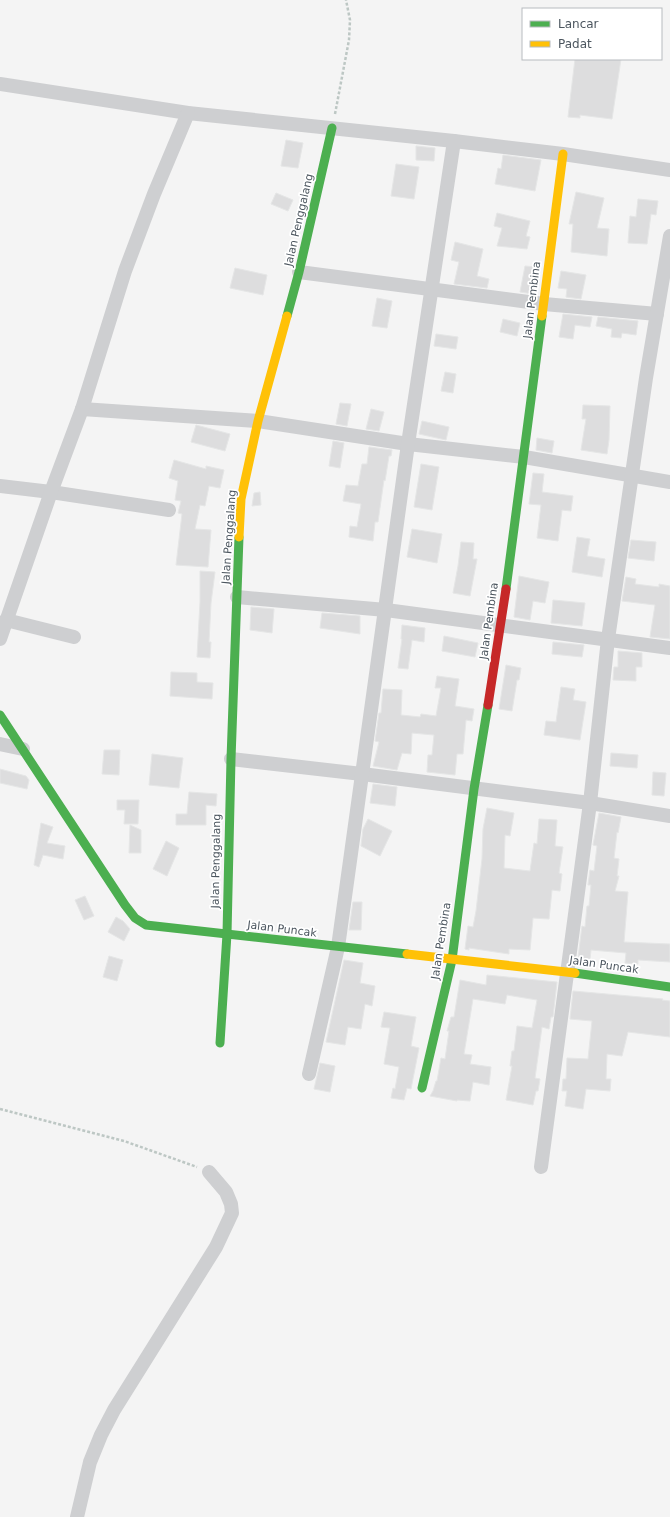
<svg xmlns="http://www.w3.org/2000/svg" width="670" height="1517" font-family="'DejaVu Sans',sans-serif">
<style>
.building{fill:#ddddde;stroke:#e5e6e6}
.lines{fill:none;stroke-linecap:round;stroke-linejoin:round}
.path{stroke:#bdc7c4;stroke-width:2.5;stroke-dasharray:3 2;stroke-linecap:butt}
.street{stroke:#cecfd1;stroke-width:14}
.fast{stroke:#4caf50;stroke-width:9}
.slow{stroke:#ffc107;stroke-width:9}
.jam{stroke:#c62828;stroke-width:9}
.labels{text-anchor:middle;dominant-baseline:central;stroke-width:3.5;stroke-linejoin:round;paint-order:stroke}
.street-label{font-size:11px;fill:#4c565f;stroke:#fff}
</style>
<rect width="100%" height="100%" fill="#f4f4f4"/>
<g class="building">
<path d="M 575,59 L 621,59 L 612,119 L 580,115 L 580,118 L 568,117 Z"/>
<path d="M 286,140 L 303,143 L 298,168 L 281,166 Z"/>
<path d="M 416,146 L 435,148 L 434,161 L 416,160 Z"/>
<path d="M 503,155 L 541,160 L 535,191 L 495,184 L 498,168 L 501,169 Z"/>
<path d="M 396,164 L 419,167 L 414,199 L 391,196 Z"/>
<path d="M 576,192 L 604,198 L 597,228 L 609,229 L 607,256 L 571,252 L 573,224 L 569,224 Z"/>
<path d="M 276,193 L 293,200 L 288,211 L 271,204 Z"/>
<path d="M 638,199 L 658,201 L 656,215 L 651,214 L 647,244 L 628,243 L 630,216 L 636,217 Z"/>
<path d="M 497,213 L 530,221 L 526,236 L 530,237 L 527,249 L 497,246 L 502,228 L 494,226 Z"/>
<path d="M 455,242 L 483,249 L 477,276 L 489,279 L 487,288 L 454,284 L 459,262 L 451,260 Z"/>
<path d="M 525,266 L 536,267 L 533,294 L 520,292 Z"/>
<path d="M 235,268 L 267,275 L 263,295 L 230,288 Z"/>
<path d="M 561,271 L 586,275 L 581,299 L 566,297 L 567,289 L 558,288 Z"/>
<path d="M 377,298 L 392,301 L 387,328 L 372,326 Z"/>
<path d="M 563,314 L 592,317 L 590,327 L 575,325 L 573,339 L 559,337 Z"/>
<path d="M 598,317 L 638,321 L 636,335 L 622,333 L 621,338 L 611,337 L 612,329 L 596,326 Z"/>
<path d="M 503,319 L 520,323 L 517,336 L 500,332 Z"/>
<path d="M 436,334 L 458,337 L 456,349 L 434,346 Z"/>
<path d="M 445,372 L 456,374 L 453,393 L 441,391 Z"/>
<path d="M 340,403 L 351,404 L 347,426 L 336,424 Z"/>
<path d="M 583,405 L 610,406 L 609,440 L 607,454 L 581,450 L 586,419 L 582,419 Z"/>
<path d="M 371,409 L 384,412 L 379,431 L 366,429 Z"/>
<path d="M 422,421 L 449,427 L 446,440 L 419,434 Z"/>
<path d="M 196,425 L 230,434 L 225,451 L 191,442 Z"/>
<path d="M 537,438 L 554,441 L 552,453 L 536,450 Z"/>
<path d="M 333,441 L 344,443 L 340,468 L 329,466 Z"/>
<path d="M 369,447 L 392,450 L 391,456 L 389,456 L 385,481 L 384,480 L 378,522 L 375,522 L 373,541 L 349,537 L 350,526 L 357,527 L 361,504 L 343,501 L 346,485 L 358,486 L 362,464 L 367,464 Z"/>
<path d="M 174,460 L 206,469 L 206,466 L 224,470 L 220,488 L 209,486 L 205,506 L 200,505 L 195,529 L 211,530 L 208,567 L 176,565 L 182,514 L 178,513 L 181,501 L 175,500 L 178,481 L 169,478 Z"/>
<path d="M 421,464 L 439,467 L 432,510 L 414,507 Z"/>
<path d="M 533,473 L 544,474 L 542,492 L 573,496 L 571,511 L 562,510 L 558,541 L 537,538 L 541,505 L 529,504 Z"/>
<path d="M 260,492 L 261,505 L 252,506 L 254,493 Z"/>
<path d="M 412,529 L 442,534 L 437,563 L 407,557 Z"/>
<path d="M 577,537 L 590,539 L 587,556 L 605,559 L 602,577 L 572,572 Z"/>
<path d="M 631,540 L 656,542 L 654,561 L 628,558 Z"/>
<path d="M 461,542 L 474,543 L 473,559 L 477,559 L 470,596 L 453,593 L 458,566 Z"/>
<path d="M 200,571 L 215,572 L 211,603 L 209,642 L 211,642 L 210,658 L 197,657 L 200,602 Z"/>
<path d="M 519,576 L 549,582 L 545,603 L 533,601 L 530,620 L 514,617 Z"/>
<path d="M 626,577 L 636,579 L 635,584 L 659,587 L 659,584 L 670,586 L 670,639 L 650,637 L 655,605 L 622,601 Z"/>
<path d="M 553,600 L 585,603 L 582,626 L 551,623 Z"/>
<path d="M 251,607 L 274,609 L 272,633 L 250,630 Z"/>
<path d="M 322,613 L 360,616 L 360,634 L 320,628 Z"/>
<path d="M 402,625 L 425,628 L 424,642 L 412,640 L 408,669 L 398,668 L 402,639 L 401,639 Z"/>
<path d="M 444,636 L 478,643 L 475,657 L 442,651 Z"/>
<path d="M 553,642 L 584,645 L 582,657 L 552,654 Z"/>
<path d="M 618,651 L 642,653 L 642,667 L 636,667 L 636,681 L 613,680 L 614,667 L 618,667 Z"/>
<path d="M 506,665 L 521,668 L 519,680 L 517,680 L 512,711 L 499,709 Z"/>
<path d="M 171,672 L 197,673 L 197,682 L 213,683 L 212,699 L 170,696 Z"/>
<path d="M 437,676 L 459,679 L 455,706 L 474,709 L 472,721 L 466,720 L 463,754 L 457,754 L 455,775 L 427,772 L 428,755 L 432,755 L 434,735 L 412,733 L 411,754 L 402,753 L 397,770 L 373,766 L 379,742 L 375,741 L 379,713 L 381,713 L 383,689 L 402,690 L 401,715 L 420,717 L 421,714 L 436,716 L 441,688 L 435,688 Z"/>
<path d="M 561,687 L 575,689 L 573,700 L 586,702 L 580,740 L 544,735 L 546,721 L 556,722 Z"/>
<path d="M 104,750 L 120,750 L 119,775 L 102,774 Z"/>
<path d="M 611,753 L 638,755 L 637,768 L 610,766 Z"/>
<path d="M 152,754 L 183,758 L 179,788 L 149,785 Z"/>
<path d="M 0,769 L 26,776 L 29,780 L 27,789 L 0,783 Z"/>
<path d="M 653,772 L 666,773 L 664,796 L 652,795 Z"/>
<path d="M 373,784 L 397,787 L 395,806 L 370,803 Z"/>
<path d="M 189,792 L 217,794 L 216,806 L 206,805 L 206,825 L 176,825 L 176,814 L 187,814 Z"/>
<path d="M 117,800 L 139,800 L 138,824 L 124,824 L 125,810 L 117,810 Z"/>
<path d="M 487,808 L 514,813 L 510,836 L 505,835 L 504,868 L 530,871 L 534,843 L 537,844 L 539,819 L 557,820 L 555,846 L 563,847 L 559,873 L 562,874 L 560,891 L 552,890 L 549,919 L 533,918 L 530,950 L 509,949 L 509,954 L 469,948 L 469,950 L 465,949 L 468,926 L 473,927 L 476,911 L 482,859 L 483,829 Z"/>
<path d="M 599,813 L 621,817 L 618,833 L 617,832 L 614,858 L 619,859 L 617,876 L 619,876 L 615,891 L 628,892 L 624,942 L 670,944 L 670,962 L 638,960 L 638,964 L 625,963 L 626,953 L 591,950 L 590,959 L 578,958 L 582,926 L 585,927 L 587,906 L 589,906 L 591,885 L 588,885 L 590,870 L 594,871 L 597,846 L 593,845 Z"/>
<path d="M 368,819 L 392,831 L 380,856 L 361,846 L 363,829 Z"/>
<path d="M 41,823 L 53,827 L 47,843 L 65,846 L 63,859 L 43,855 L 39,867 L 34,865 Z"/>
<path d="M 130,825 L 141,830 L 141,853 L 129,853 Z"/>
<path d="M 166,841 L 179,848 L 167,876 L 153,869 Z"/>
<path d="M 85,896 L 94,916 L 84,920 L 75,900 Z"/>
<path d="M 353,902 L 362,902 L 361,930 L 349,930 Z"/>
<path d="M 116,917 L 123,921 L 130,929 L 124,941 L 108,932 Z"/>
<path d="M 109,956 L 123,960 L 117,981 L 103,977 Z"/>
<path d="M 344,960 L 363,963 L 360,983 L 375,986 L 372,1006 L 365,1004 L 361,1029 L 348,1027 L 345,1045 L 326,1042 Z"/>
<path d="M 487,975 L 557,982 L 553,1017 L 551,1017 L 549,1029 L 542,1027 L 535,1078 L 540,1079 L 538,1091 L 536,1091 L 533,1105 L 506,1100 L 512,1066 L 510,1066 L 512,1051 L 514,1051 L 517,1026 L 532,1028 L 537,1000 L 507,995 L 505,1004 L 473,999 L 464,1054 L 472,1055 L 470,1064 L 491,1067 L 489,1085 L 473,1082 L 470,1101 L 457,1100 L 457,1101 L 430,1096 L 433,1091 L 436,1081 L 437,1081 L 441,1058 L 445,1059 L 449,1031 L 447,1031 L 451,1017 L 454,1017 L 460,980 L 486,985 Z"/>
<path d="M 573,991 L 663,999 L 662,1000 L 670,1001 L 670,1037 L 628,1032 L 622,1056 L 607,1054 L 606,1079 L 611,1079 L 610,1091 L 586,1089 L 583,1109 L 565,1106 L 567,1091 L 562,1091 L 563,1079 L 566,1079 L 567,1058 L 588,1059 L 592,1021 L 570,1019 Z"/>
<path d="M 384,1012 L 416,1017 L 411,1046 L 419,1048 L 411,1089 L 407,1088 L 404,1100 L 391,1098 L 393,1088 L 395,1089 L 399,1067 L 384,1064 L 390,1028 L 381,1027 Z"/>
<path d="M 320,1063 L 335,1066 L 330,1092 L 314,1089 Z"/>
</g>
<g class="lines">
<g class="path">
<path d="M 335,114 L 349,40 L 350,20 L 346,0"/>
<path d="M 0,1109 L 124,1141 L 197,1167"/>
</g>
<g class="street">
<path d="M 0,84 L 188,113 L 454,141 L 563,154 L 670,170"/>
<path d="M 299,272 L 544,304 L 657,314"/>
<path d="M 82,409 L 258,421 L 408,444 L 524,457 L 670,482"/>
<path d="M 0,486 L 51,492 L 169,510"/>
<path d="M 237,597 L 386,610 L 670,648"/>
<path d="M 6,620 L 74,637"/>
<path d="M 0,639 L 51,492 L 82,409 L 125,271 L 154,194 L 188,113"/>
<path d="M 0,744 L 23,749"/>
<path d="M 231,759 L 362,774 L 590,803 L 670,816"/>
<path d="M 309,1074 L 338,947 L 408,444 L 454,141"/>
<path d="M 541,1167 L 590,803 L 608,639 L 646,378 L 670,236"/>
<path d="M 77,1517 L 90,1462 L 101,1435 L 114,1410 L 216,1247 L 232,1213 L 231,1204 L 226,1192 L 209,1172"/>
</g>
<g class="fast">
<path d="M 287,316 L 299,272 L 332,128"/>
<path d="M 506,589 L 542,316"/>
<path d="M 0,715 L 125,905 L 135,918 L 146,925 L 407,954"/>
<path d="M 575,973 L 670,987"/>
<path d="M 220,1043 L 227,934 L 231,759 L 239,537"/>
<path d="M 422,1088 L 452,960 L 474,789 L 488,705"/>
</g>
<g class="slow">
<path d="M 542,316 L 563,154"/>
<path d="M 239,537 L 241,499 L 258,421 L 287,316"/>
<path d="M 407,954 L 575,973"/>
</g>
<path class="jam" d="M 488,705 L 506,589"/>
</g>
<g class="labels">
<g class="street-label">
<text transform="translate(299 220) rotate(-77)">Jalan Penggalang</text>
<text transform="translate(532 300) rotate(-83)">Jalan Pembina</text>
<text transform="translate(229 537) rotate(-86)">Jalan Penggalang</text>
<text transform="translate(489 621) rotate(-82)">Jalan Pembina</text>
<text transform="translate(216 861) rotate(-89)">Jalan Penggalang</text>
<text transform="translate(282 929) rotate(7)">Jalan Puncak</text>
<text transform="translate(441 941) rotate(-81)">Jalan Pembina</text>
<text transform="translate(604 965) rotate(8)">Jalan Puncak</text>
</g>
</g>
<rect x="522" y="8" width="140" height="52" fill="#ffffff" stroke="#b7bbbf"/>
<rect x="530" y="21" width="20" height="6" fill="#4caf50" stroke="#b7bbbf"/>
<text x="558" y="28" font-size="12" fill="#4c565f">Lancar</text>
<rect x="530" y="41" width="20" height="6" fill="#ffc107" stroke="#b7bbbf"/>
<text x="558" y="48" font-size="12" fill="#4c565f">Padat</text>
</svg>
